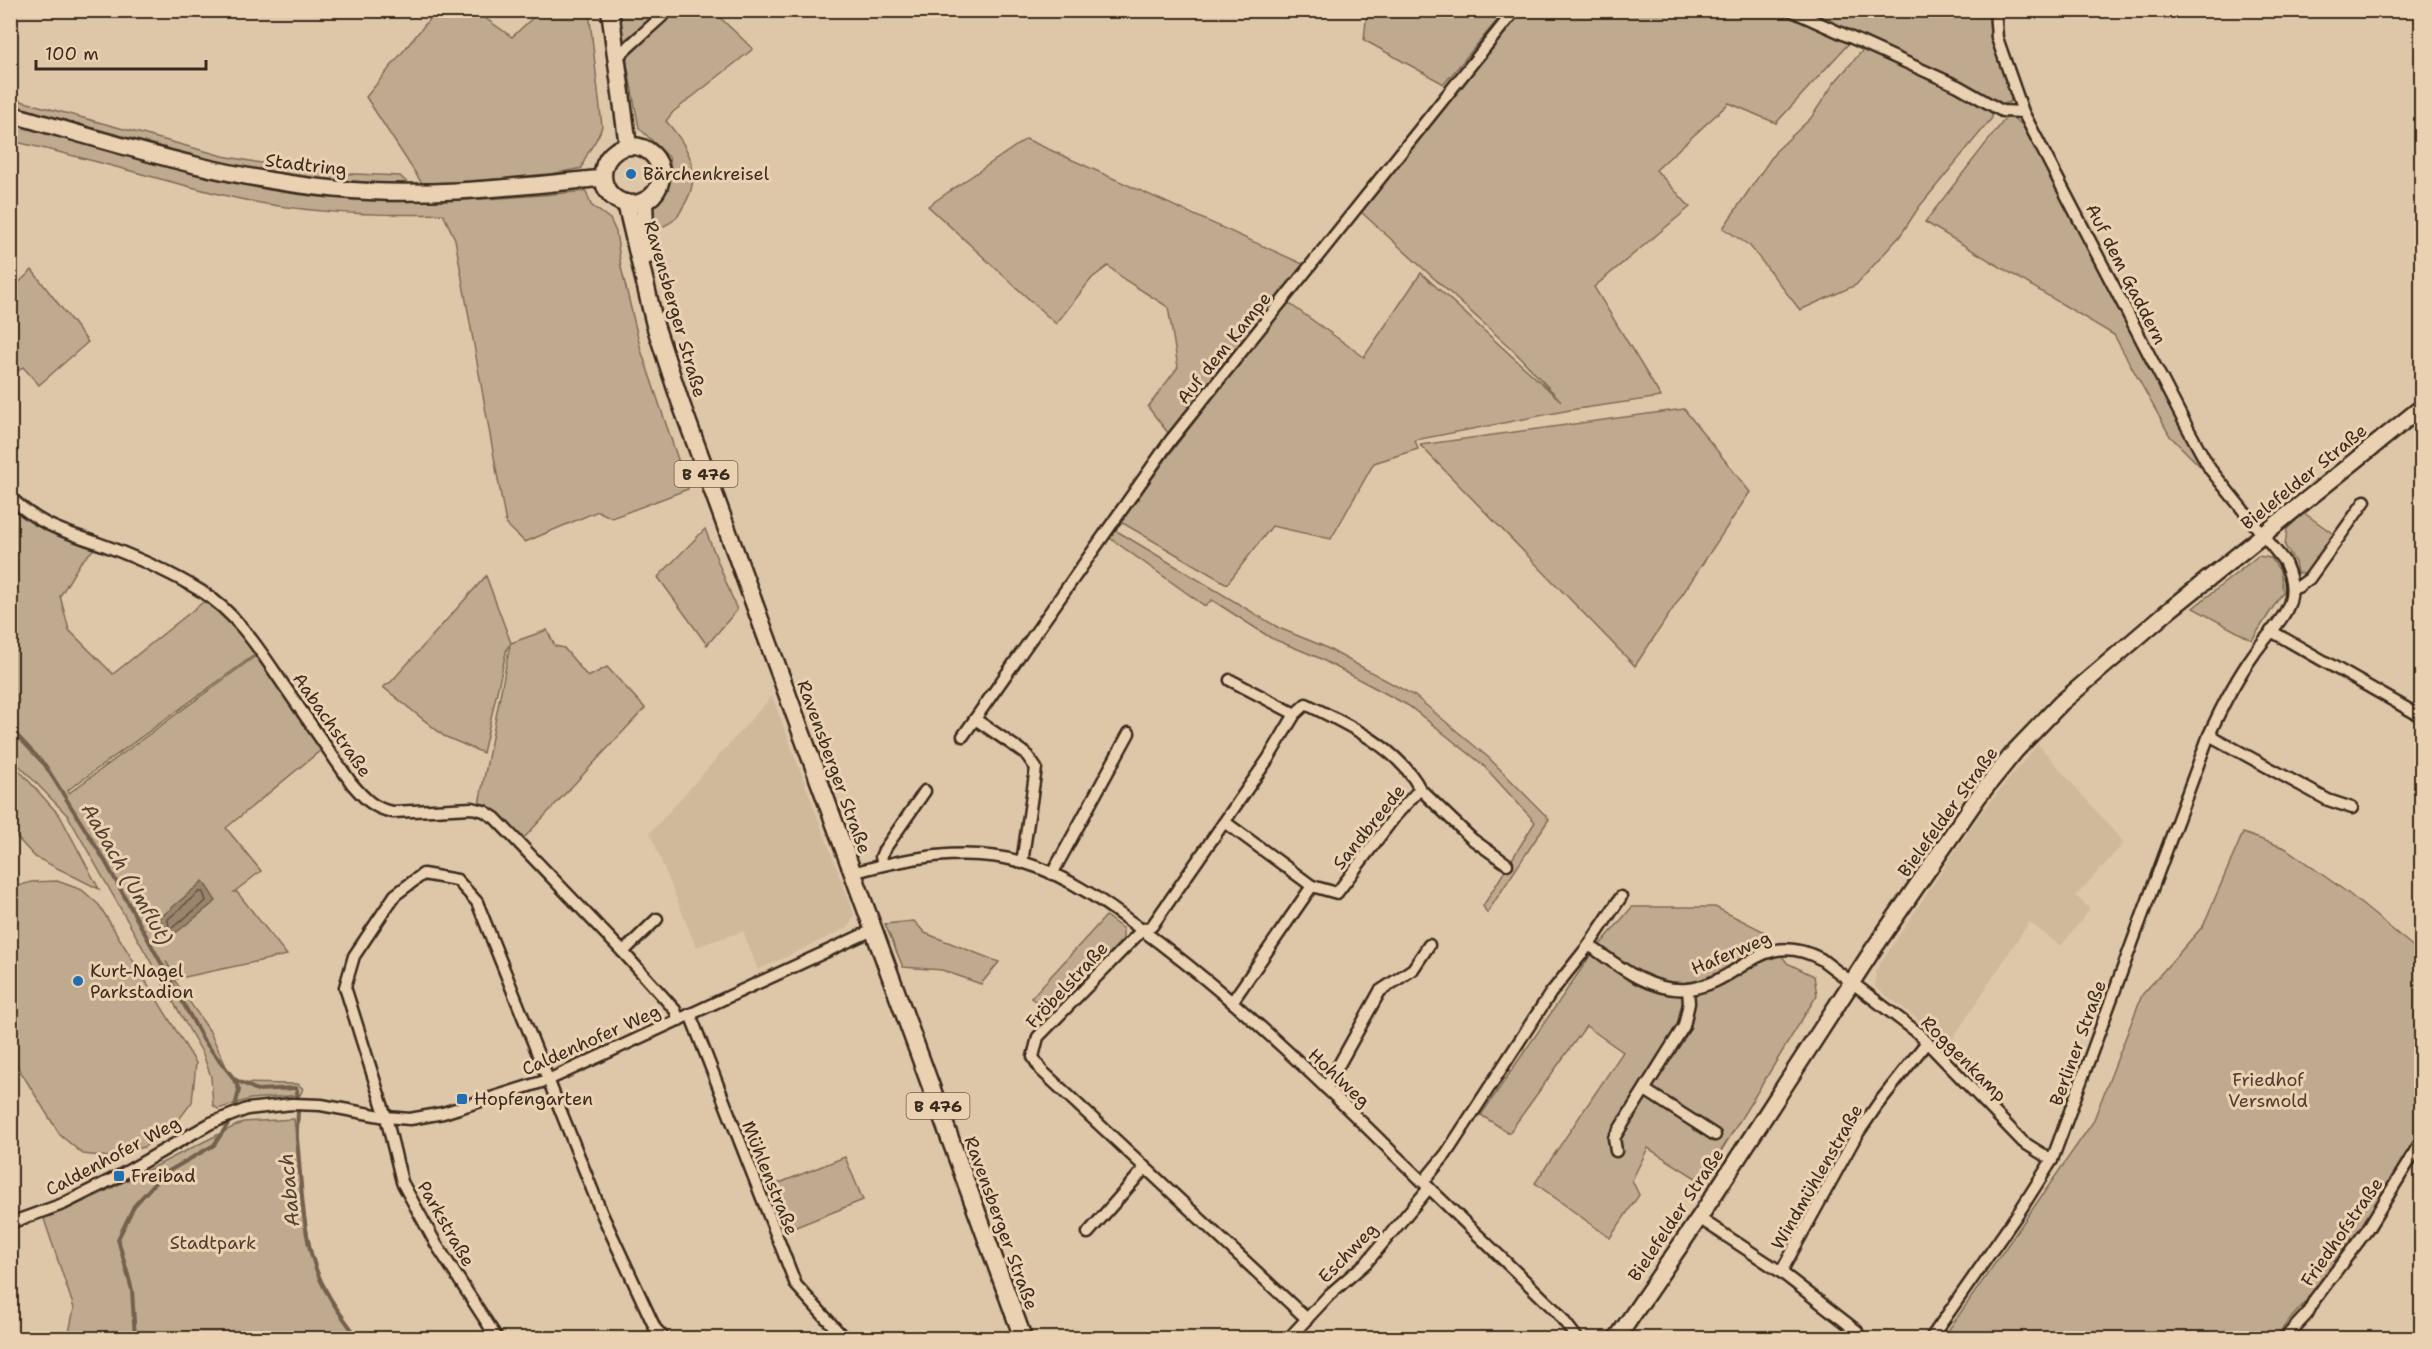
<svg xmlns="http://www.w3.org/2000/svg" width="2432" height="1349" font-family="'Shantell Sans',sans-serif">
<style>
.built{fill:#cfb99b}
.green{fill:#c0aa8f;stroke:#7e6a56;stroke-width:1.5}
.water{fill:#99846e;stroke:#73604e;stroke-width:1.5}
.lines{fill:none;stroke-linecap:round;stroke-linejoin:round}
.shore{stroke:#614e3e;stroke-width:1.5}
.stream{stroke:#73604e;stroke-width:4}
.street-casing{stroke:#3b2a1e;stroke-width:15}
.secondary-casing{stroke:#3b2a1e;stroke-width:20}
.primary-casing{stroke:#3b2a1e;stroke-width:21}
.street{stroke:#e9d1b1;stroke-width:10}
.secondary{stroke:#e9d1b1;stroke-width:15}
.primary{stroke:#e9d1b1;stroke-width:16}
.poi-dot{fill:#1f6fb2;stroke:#e9d1b1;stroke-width:2}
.labels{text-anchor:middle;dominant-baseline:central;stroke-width:6;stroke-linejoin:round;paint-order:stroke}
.shield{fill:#e9d1b1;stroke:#6f5c4a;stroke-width:1.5}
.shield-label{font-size:16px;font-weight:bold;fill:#3b2a1e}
.street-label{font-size:18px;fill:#3b2a1e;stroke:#e9d1b1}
.poi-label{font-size:18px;fill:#3b2a1e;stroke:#e9d1b1;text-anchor:start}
.park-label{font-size:18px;fill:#4f3d2f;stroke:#e9d1b1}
.water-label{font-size:20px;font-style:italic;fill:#524032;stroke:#e9d1b1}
</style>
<rect width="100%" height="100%" fill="#dec7a8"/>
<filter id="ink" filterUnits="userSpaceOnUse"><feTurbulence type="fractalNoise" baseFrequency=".0167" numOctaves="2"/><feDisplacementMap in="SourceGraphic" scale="12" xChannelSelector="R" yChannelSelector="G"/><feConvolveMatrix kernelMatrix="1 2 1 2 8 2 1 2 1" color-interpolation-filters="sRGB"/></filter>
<g filter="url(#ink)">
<g class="built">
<path d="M 772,696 L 854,914 L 849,927 L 758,970 L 743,931 L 696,947 L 650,833 Z"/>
<path d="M 2038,744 L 2124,843 L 2076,896 L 2090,909 L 2061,946 L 2029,922 L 1950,1043 L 1875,987 L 1875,971 L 1980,814 Z"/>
</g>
<g class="green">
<path d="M 436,11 L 475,11 L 512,37 L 540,11 L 589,11 L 602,126 C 598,143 585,151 582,168 L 547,175 L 423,185 L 366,97 Z"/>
<path d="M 619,11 L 662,11 L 623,41 Z"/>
<path d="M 676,11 L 713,11 L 753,49 L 673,112 L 666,121 C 689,147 704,174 683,207 C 681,210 679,216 675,219 C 670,224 661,227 654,231 L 655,242 L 651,244 L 652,207 L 664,193 L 672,175 L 669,157 L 639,128 L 626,59 Z"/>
<path d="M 1367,11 L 1367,10 L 1505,11 L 1444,84 L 1364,40 Z"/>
<path d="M 1521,11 L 1779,11 L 1850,42 L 1776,123 L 1729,103 L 1656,170 L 1690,207 L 1594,287 L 1661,397 L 1570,410 L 1415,440 L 1418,449 L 1374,463 L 1331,539 L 1272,526 L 1227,584 L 1121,522 L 1177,444 L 1287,302 L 1364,357 L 1421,273 L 1561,401 L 1514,351 L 1360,211 Z"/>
<path d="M 1801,11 L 1990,11 L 2013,96 L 2010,102 L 2001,105 Z"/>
<path d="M 1863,50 L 1943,84 L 1992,110 L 1992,118 L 1919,207 L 1900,236 L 1856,285 L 1800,310 L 1750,246 L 1723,228 L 1776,151 L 1811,118 L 1834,83 Z"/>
<path d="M 10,98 L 223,156 L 309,172 L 400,176 L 410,185 L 291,177 L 193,156 L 11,107 Z"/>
<path d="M 2008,115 L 2027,128 L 2201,467 L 2170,436 L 2114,335 L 1925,222 Z"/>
<path d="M 10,123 C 94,138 173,172 256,187 C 365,207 477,202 586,191 L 591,205 L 610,219 L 616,232 L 621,267 L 641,350 L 688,489 L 612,518 L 598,511 L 525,542 L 506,524 L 455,239 L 443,214 C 376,216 306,213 240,199 C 163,182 88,157 11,141 Z"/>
<path d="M 1026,139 L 1305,265 L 1173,433 L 1168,433 L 1148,407 L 1178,367 L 1168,307 L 1125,280 L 1108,266 L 1092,278 L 1056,324 L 928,206 Z"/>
<path d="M 32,270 L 88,342 L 39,385 L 23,367 L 11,377 L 11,290 Z"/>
<path d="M 1684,409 L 1750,492 L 1635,666 L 1420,445 Z"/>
<path d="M 10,501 C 41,530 57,536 97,546 L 80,563 L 60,596 L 69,630 L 113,674 L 207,599 L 235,625 L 257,653 L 68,790 L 69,793 L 257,655 L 321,750 L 226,828 L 261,871 L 234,892 L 237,892 L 287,955 L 176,979 L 166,961 L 173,978 L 209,1030 L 234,1083 L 298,1084 L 303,1089 L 300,1095 L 250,1099 L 218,1109 L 213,1105 L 211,1077 L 203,1054 L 68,816 L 11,757 Z"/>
<path d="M 2304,513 L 2335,535 L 2306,574 L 2297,573 L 2295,562 L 2285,546 L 2287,529 Z"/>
<path d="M 705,529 L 737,610 L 707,645 L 658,577 Z"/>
<path d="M 1115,530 L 1279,628 L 1323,646 L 1415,696 L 1489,758 L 1549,819 L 1487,913 L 1483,906 L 1535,822 L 1482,764 L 1409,706 L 1317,657 L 1271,638 L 1212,600 L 1205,606 L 1110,538 Z"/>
<path d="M 2258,556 L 2271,558 L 2280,571 L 2283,592 L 2252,640 L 2193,608 Z"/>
<path d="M 486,576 L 511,643 L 547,630 L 555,646 L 564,648 L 588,677 L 607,667 L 645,708 L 523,839 L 501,818 L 479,804 L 510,645 L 507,648 L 483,753 L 444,736 L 383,687 L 391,682 Z"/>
<path d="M 11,761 L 60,816 L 99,889 L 35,857 L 11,831 Z"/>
<path d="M 2243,833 L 2285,848 L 2348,893 L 2421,953 L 2421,1129 L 2362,1230 L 2333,1270 L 2274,1338 L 1943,1338 L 2093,1122 L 2142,995 L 2203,926 Z"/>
<path d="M 57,881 L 82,890 L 99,905 L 196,1063 L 192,1102 L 171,1130 L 144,1147 L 110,1157 L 83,1154 L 60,1135 L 11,1056 L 11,888 L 31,882 Z"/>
<path d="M 1632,907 L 1715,907 L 1765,932 L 1787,963 L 1814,976 L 1817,995 L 1702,1182 L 1648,1148 L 1632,1180 L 1639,1195 L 1610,1238 L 1535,1183 L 1623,1052 L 1586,1026 L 1509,1133 L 1481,1115 L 1588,959 Z"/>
<path d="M 1106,916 L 1123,929 L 1123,939 L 1052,1014 L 1031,998 Z"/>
<path d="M 914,921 L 925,933 L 999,962 L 981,984 L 942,970 L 903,967 L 885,924 Z"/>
<path d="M 294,1119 L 304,1211 L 313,1263 L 332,1303 L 358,1338 L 68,1338 L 74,1308 L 44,1219 L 98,1195 L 243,1122 Z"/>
<path d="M 845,1157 L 863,1200 L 781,1233 L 764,1189 Z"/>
</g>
<path class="water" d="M 203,881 L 216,901 L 173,935 L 163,934 L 160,918 Z"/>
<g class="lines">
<path class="shore" d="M 199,892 L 203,892 L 206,901 L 172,928 L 169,928 L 168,919 Z"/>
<g class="stream">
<path d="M 10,728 L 45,765 L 105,861 L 204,1041 L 235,1080 L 239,1090 L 234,1111"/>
<path d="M 236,1080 L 257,1090 L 296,1088 C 301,1103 296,1123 297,1139 C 301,1176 302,1229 314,1263 C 323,1292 341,1315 358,1338"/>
<path d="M 135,1338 L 132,1290 L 118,1239 L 134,1206 L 162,1175 L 214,1145 L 232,1118"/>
</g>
<defs>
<g id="street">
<path d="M 1790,10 L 1958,86 L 2002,111 L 2023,112"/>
<path d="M 616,58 L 669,10"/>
<path d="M 10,497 C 44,530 70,532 111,548 C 142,560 173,574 201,591 C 238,614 261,652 285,687 C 307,719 330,752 352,784 C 364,798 374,809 393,812 L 472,808 L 484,811 L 495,818 L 623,952 L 675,1010 L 679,1020"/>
<path d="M 2292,588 L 2298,587 L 2309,579 L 2365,501"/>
<path d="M 2271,631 L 2422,717"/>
<path d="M 1230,680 L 1295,714"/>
<path d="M 975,719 L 1026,754 L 1036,768 L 1022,863"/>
<path d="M 2209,735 L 2328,800 L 2352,808"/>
<path d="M 963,736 L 1170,441 L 1515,10"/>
<path d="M 1420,789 L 1472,839 L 1507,864"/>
<path d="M 1225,822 L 1312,886 L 1337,893 L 1396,815 L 1420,789 C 1399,748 1347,724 1306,704 L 1295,714 L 1268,759 L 1152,926 L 1142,930 L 1038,1037 L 1033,1057 L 1041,1070 L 1307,1319"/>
<path d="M 883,864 L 881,857 L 884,850 L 925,791"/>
<path d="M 852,873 C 907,858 965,846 1022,862 C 1074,877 1119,913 1162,945 C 1245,1008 1320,1081 1394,1154 C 1449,1207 1503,1259 1557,1312 L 1577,1338"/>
<path d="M 1052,874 L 1129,733"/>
<path d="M 1589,945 C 1617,965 1650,993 1688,989 C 1742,983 1760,927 1821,959 L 1917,1032 L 2023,1142 L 2052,1160"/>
<path d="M 623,952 L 657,919"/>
<path d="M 1232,1002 L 1312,886"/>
<path d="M 690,1014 L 796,1285 L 844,1338"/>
<path d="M 1326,1088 L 1380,991 L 1413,969 L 1429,945"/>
<path d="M 1645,1090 L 1715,1135"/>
<path d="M 1616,1151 L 1614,1138 L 1684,1026 L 1689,1003 L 1688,989"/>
<path d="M 1423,1182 L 1446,1154 L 1550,994 L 1589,945 L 1621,897"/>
<path d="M 1699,1218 L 1781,1272 L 1857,1331"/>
<path d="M 10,1223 L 63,1204 L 119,1176 L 211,1123 L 247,1109 L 292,1104 L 321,1105 L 386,1117 L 410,1119 L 443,1113 L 548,1080 L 873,930"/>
<path d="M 1088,1233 L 1145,1168"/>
<path d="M 1781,1272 L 1856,1136 L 1878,1104 L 1927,1042"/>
<path d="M 497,1338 L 436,1244 L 402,1182 L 386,1117 L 345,987 L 354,956 L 395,895 L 423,874 L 457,880 L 477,902 L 602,1214 L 655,1328 L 664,1338"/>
<path d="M 1289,1338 L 1330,1294 L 1367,1262 L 1429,1188"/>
<path d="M 1931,1338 L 2021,1209 L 2052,1160 L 2209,735 C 2222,706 2236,679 2254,654 C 2265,637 2284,621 2290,601 C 2294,586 2290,574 2284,561 L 2210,469 L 2180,414 L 2023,112 L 1997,38 L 1995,10"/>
<path d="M 2285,1338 L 2307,1314 L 2315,1299 L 2367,1230 L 2422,1140"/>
</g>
<g id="secondary">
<path d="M 10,114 C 117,144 224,179 335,189 C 425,198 514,187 603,178"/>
<path d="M 1617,1338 L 1699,1218 L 1872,951 L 1978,797 L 2016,750 L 2061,703 L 2167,612 L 2422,407"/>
</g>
<g id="primary">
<path d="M 610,10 L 628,146"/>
<circle cx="632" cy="175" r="29"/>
<path d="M 644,201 L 646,256"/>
<path d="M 626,203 L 655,325 L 680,401 L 1023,1338"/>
</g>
</defs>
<use href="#street" class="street-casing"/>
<use href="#secondary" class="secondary-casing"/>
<use href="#primary" class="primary-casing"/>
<use href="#street" class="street"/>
<use href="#secondary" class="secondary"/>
<use href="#primary" class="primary"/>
</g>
</g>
<g class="poi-dot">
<circle cx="631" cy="174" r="6"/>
<circle cx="78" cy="981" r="6"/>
<rect x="456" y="1093" width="12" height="12" rx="3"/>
<rect x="113" y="1170" width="12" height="12" rx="3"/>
</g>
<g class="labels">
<g class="shield">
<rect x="674.5" y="461" width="63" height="26" rx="4.5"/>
<rect x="906.5" y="1093" width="63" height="26" rx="4.5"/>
</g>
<g class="shield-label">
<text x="706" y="474">B 476</text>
<text x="938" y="1106">B 476</text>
</g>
<g class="street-label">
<text transform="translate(306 165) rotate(7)">Stadtring</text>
<text transform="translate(2126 274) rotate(63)">Auf dem Gaddern</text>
<text transform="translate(675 309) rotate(74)">Ravensberger Straße</text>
<text transform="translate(1224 348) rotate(-51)">Auf dem Kampe</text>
<text transform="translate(2304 477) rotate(-39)">Bielefelder Straße</text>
<text transform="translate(332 725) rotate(55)">Aabachstraße</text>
<text transform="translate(834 767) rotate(70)">Ravensberger Straße</text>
<text transform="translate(1948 812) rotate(-54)">Bielefelder Straße</text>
<text transform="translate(1369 827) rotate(-51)">Sandbreede</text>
<text transform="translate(1731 953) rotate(-23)">Haferweg</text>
<text transform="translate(1067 985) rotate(-47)">Fröbelstraße</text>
<text transform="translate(591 1040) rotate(-24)">Caldenhofer Weg</text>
<text transform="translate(2078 1043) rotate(-70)">Berliner Straße</text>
<text transform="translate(1964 1059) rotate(45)">Roggenkamp</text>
<text transform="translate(1339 1078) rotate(43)">Hohlweg</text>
<text transform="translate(113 1156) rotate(-28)">Caldenhofer Weg</text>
<text transform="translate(1817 1177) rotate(-60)">Windmühlenstraße</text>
<text transform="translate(770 1178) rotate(68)">Mühlenstraße</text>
<text transform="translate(1676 1215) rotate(-56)">Bielefelder Straße</text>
<text transform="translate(1001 1223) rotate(70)">Ravensberger Straße</text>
<text transform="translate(446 1224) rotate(60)">Parkstraße</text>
<text transform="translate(2342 1232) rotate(-55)">Friedhofstraße</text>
<text transform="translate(1348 1253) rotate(-46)">Eschweg</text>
</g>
<g class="poi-label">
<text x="643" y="174">Bärchenkreisel</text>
<text x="90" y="971">Kurt-Nagel<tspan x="90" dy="21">Parkstadion</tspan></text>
<text x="474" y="1099">Hopfengarten</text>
<text x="131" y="1176">Freibad</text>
</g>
<g class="park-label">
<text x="2268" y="1080">Friedhof<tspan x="2268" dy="21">Versmold</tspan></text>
<text x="213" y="1243">Stadtpark</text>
</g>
<g class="water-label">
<text transform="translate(127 874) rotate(60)">Aabach (Umflut)</text>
<text transform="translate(289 1190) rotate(-95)">Aabach</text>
</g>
</g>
<rect width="2432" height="1349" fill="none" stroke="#e9d1b1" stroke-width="36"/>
<rect x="18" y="18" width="2396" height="1313" fill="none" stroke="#3b2a1e" stroke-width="2" filter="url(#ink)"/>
<path d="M36 60v9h170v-9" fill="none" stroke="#3b2a1e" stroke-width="3"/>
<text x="45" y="60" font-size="18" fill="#3b2a1e" stroke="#e9d1b1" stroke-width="4.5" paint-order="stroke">100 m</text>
</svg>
